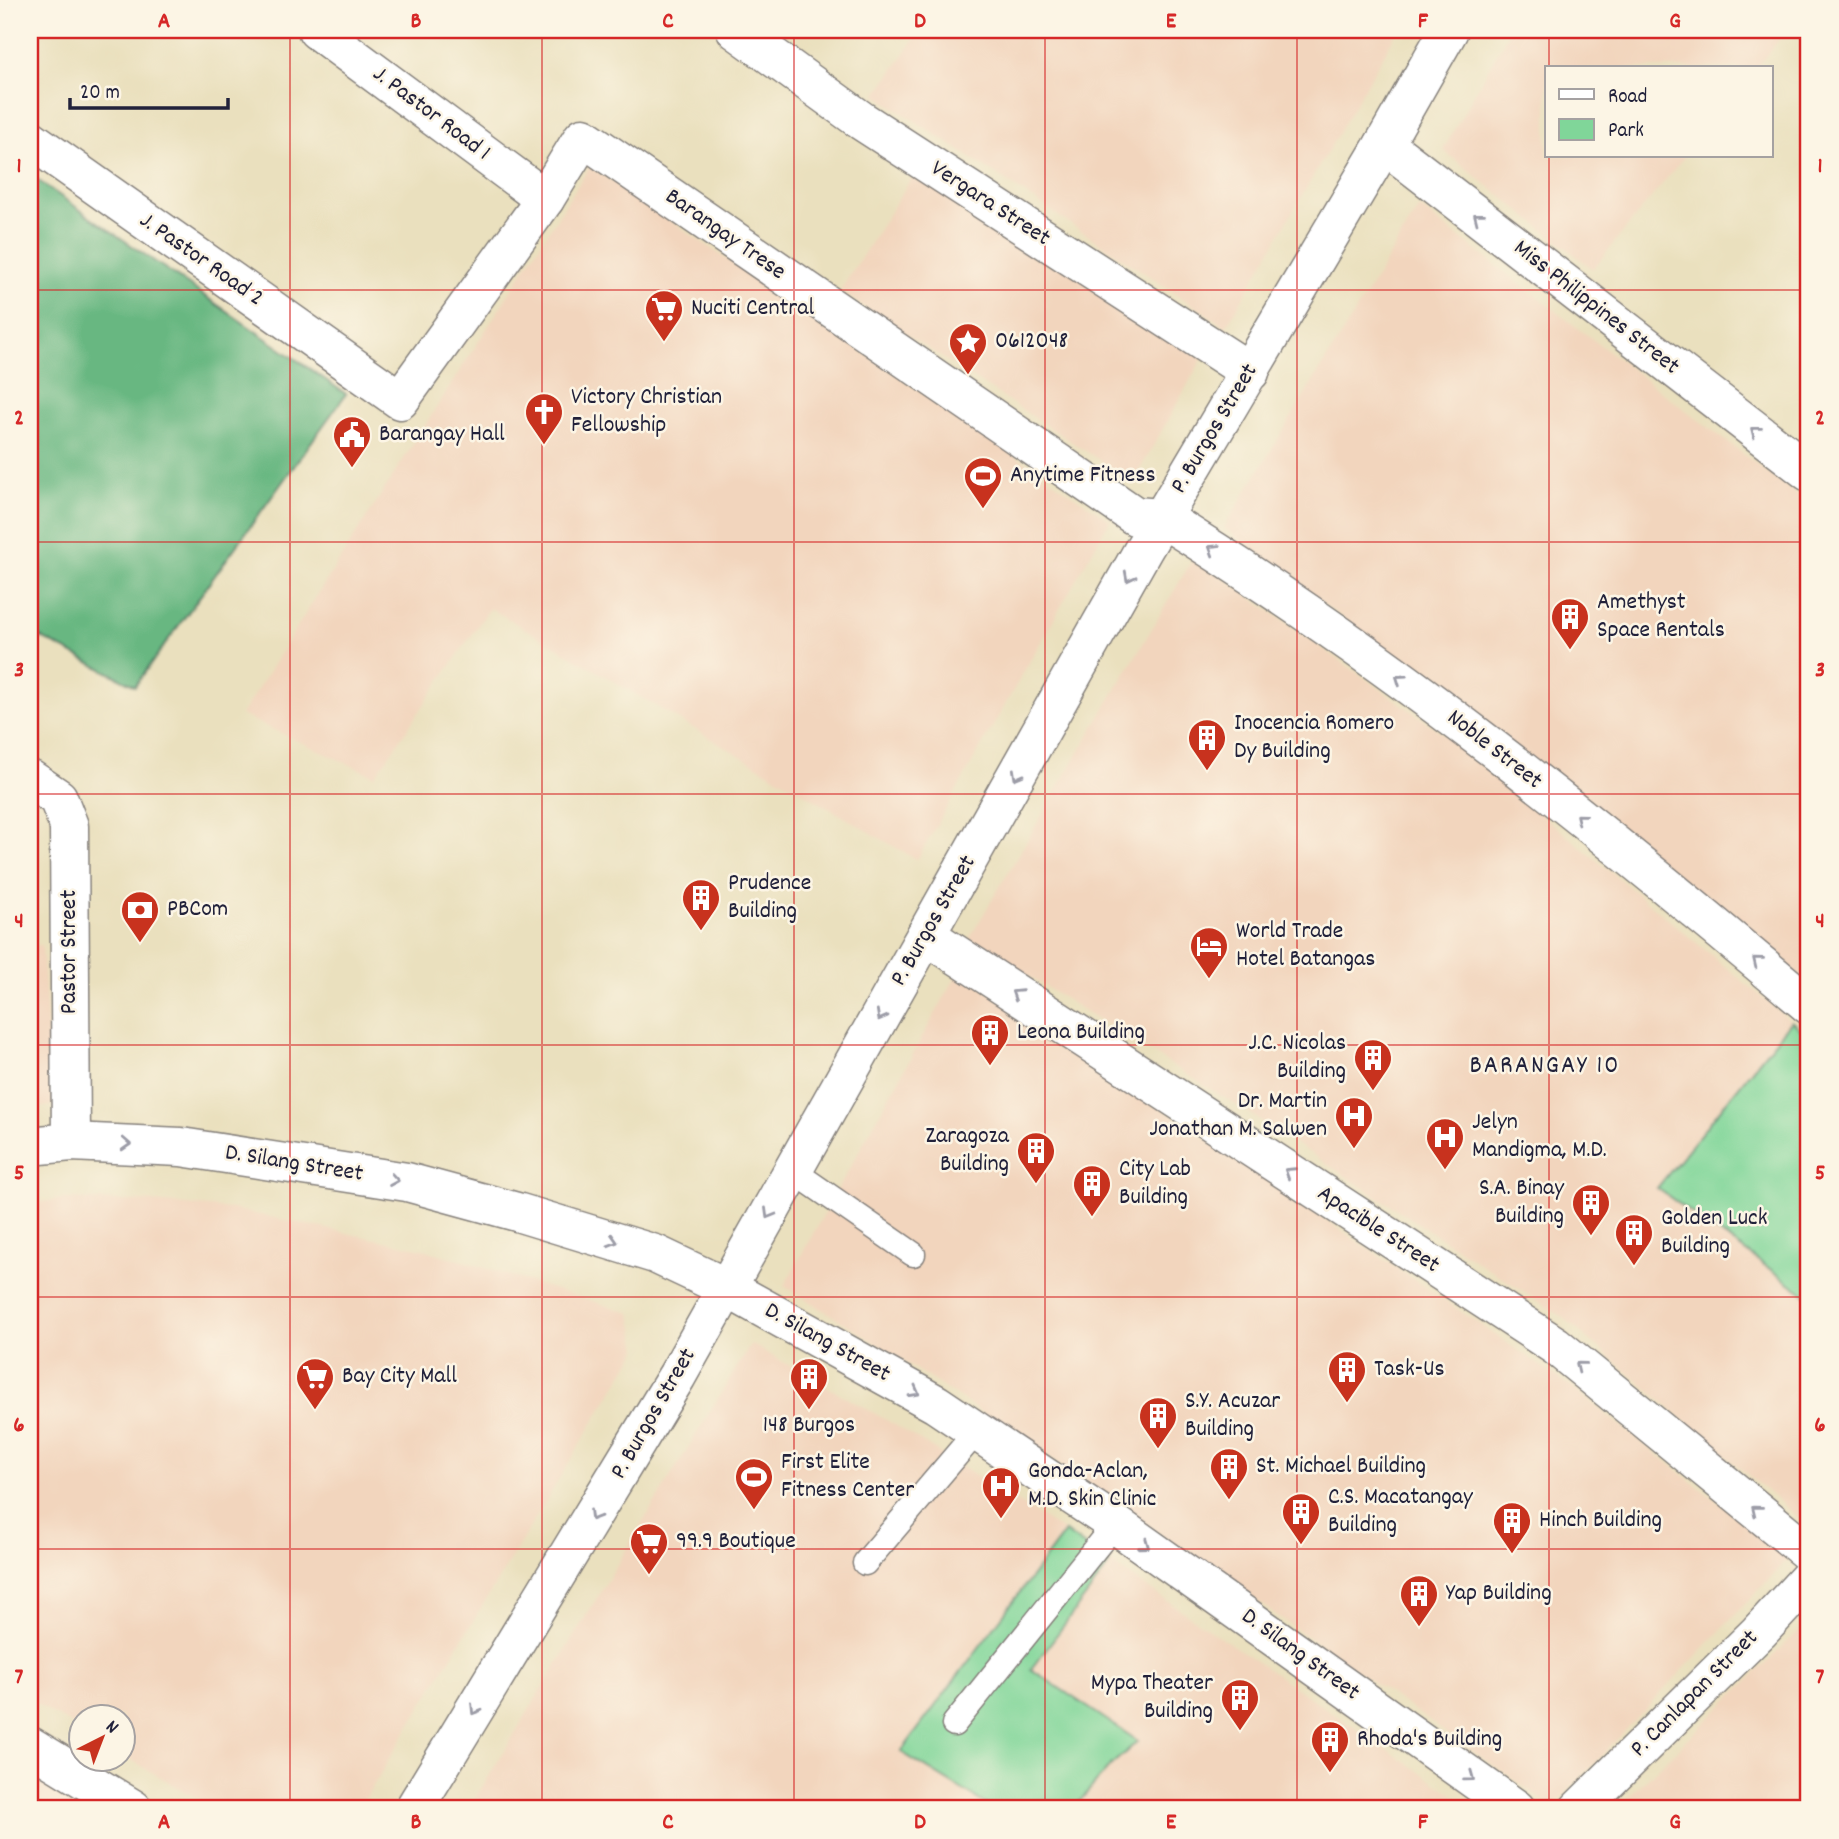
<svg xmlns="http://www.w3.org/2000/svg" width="1839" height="1839" font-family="Dekko,sans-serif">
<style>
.built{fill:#f2d5bd}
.green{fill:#80d699;stroke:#517c6a;stroke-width:2}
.forest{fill:#68b781;stroke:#456c5e;stroke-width:2}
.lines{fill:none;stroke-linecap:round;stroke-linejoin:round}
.lane-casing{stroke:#86817c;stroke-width:27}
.street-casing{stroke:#86817c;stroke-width:41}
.secondary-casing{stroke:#86817c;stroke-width:41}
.lane{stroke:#fff;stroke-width:24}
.street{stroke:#fff;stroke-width:38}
.secondary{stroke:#fff;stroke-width:38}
.oneway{stroke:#9c9ca7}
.grid{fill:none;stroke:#d62828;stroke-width:2;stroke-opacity:0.55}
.labels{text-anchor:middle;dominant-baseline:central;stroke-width:5;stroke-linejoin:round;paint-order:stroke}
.street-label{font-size:24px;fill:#22223b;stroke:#fcf5e5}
.poi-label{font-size:24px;fill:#22223b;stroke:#fcf5e5;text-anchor:start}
.neighbourhood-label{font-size:26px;letter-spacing:2px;fill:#22223b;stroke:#fcf5e5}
.neatline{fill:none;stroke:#d62828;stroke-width:2.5}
.grid-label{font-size:23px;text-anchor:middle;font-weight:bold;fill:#d62828}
</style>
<rect width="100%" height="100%" fill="#fcf5e5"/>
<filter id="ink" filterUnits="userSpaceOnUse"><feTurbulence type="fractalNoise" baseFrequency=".0143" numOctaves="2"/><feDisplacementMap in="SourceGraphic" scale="14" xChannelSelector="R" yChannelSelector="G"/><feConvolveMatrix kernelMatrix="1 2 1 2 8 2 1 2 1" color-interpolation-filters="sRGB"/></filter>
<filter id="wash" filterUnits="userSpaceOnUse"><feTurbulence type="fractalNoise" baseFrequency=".00686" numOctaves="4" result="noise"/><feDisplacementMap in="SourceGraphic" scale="28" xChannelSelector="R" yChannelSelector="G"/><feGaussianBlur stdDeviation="1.57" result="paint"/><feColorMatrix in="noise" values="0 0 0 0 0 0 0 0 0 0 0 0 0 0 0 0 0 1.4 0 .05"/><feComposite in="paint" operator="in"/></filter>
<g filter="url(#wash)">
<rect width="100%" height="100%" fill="#eae0be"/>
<g class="built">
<path d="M 921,30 L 1398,30 L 1226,327 L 876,95 Z"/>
<path d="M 1510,30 L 1787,30 L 1756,68 L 1547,68 L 1547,156 L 1685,156 L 1593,269 L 1443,150 Z"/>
<path d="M 590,166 L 1110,520 L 917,860 L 490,608 L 375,776 L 241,715 Z"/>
<path d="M 914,174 L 1206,352 L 1133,482 L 840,291 Z"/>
<path d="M 1419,207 L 1809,504 L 1809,984 L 1655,857 L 1224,528 Z"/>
<path d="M 1194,557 L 1448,737 L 1809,1036 L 1809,1527 L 1564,1318 L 1241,1108 L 969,939 Z"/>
<path d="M 30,945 L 42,945 L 53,1105 L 30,1110 Z"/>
<path d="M 959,971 L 1569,1385 L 1789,1558 L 1553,1807 L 1042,1452 L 851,1327 L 784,1286 Z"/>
<path d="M 62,1199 L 153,1202 L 232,1209 L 423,1249 L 631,1313 L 638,1349 L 359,1809 L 215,1809 L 123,1755 L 122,1716 L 80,1716 L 80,1730 L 30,1700 L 30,1204 Z"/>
<path d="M 751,1344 L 895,1425 L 1065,1532 L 1475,1809 L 469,1809 Z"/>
<path d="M 1809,1621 L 1809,1809 L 1616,1809 Z"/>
<path d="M 30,1771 L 90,1809 L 30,1809 Z"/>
</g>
<g class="green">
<path d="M 1791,1021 L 1809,1036 L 1809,1297 L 1657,1188 Z"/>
<path d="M 1065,1532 L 1110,1564 L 1031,1669 L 1138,1741 L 1110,1766 L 1073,1809 L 994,1809 L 901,1752 Z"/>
</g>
<path class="forest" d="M 30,175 L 346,394 L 135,686 L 30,632 Z"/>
</g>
<g filter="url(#ink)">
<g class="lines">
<defs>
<g id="lane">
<path d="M 793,1171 L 913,1254"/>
<path d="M 865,1563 L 977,1431"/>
<path d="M 954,1724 L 1115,1524"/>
</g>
<g id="street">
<path d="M 317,30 L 545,199"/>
<path d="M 736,30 L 862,121 L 1250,372"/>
<path d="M 30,139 L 400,400 L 545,199 L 583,137 L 1135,516 L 1162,518"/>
<path d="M 1384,144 L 1809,472"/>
<path d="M 30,779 L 58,798 L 69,826 L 71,1142"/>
<path d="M 926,935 L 1556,1346 L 1809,1553"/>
</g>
<g id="secondary">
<path d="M 1162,518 C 1392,660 1603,831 1809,1005"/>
<path d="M 30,1146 L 71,1142 L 181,1147 L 407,1182 L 517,1212 L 655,1254 L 727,1288 L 936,1404 L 1115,1524 L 1516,1809"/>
<path d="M 30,1746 L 133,1809"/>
<path d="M 414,1809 L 677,1376 L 1143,550 L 1384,144 L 1449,30"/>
<path d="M 1579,1809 L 1759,1632 L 1809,1578"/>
</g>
</defs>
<use href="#lane" class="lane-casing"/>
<use href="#street" class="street-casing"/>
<use href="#secondary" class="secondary-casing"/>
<use href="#lane" class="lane"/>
<use href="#street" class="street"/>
<use href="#secondary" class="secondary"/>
</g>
<defs><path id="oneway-chevron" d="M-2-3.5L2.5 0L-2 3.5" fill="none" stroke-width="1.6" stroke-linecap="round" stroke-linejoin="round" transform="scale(1.75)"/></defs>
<g class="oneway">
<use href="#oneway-chevron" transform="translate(1478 217) rotate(-142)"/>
<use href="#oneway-chevron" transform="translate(1755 431) rotate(-142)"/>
<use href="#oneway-chevron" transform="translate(1213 549) rotate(-148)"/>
<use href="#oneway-chevron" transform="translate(1129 577) rotate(118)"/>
<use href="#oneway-chevron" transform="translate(1400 679) rotate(-145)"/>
<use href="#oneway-chevron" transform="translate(1017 775) rotate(119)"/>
<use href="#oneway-chevron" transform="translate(1580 818) rotate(-141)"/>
<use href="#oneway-chevron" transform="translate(1757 961) rotate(-141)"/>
<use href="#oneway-chevron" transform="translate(1016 994) rotate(-147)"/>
<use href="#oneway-chevron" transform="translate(881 1016) rotate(119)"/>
<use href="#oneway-chevron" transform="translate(126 1144) rotate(3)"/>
<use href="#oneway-chevron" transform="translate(1289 1172) rotate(-147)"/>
<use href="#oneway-chevron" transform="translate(394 1180) rotate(9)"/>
<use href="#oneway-chevron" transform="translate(769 1214) rotate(120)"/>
<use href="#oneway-chevron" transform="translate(613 1241) rotate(17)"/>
<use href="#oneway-chevron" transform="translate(1580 1366) rotate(-141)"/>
<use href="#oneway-chevron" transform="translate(915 1392) rotate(29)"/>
<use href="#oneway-chevron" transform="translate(1756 1510) rotate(-141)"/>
<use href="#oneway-chevron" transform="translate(594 1516) rotate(121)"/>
<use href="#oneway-chevron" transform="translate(1145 1545) rotate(36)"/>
<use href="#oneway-chevron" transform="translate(475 1710) rotate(122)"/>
<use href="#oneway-chevron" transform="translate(1470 1777) rotate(36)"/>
</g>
</g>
<path class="grid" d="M 290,30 L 290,1809M 542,30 L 542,1809M 794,30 L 794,1809M 1045,30 L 1045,1809M 1297,30 L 1297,1809M 1549,30 L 1549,68M 1549,156 L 1549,1809M 30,290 L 1809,290M 30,542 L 1809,542M 30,794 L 1809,794M 30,1045 L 1809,1045M 30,1297 L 1809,1297M 30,1549 L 1809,1549"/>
<defs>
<symbol id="supermarket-pin" viewBox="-11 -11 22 30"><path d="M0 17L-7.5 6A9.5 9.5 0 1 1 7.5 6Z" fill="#c8321e" stroke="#fcf5e5"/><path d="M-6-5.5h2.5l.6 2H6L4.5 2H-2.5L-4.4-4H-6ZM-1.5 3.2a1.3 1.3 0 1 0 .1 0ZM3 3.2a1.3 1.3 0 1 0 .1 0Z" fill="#fff"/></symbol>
<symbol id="sight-pin" viewBox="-11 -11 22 30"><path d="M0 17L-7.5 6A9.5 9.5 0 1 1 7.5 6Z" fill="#c8321e" stroke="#fcf5e5"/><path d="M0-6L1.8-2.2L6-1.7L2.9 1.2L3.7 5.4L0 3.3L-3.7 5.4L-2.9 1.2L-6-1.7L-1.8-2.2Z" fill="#fff"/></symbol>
<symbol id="church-pin" viewBox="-11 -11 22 30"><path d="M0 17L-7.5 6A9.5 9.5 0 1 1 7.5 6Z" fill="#c8321e" stroke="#fcf5e5"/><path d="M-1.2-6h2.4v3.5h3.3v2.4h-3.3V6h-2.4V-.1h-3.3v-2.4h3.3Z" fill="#fff"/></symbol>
<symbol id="civic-pin" viewBox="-11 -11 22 30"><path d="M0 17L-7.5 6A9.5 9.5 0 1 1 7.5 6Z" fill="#c8321e" stroke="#fcf5e5"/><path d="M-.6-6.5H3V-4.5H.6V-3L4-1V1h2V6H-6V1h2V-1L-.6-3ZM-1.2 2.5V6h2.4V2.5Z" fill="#fff"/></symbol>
<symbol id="stadium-pin" viewBox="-11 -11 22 30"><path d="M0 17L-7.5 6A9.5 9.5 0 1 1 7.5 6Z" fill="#c8321e" stroke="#fcf5e5"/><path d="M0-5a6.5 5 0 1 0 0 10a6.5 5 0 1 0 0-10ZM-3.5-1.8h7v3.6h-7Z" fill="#fff"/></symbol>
<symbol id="building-pin" viewBox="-11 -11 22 30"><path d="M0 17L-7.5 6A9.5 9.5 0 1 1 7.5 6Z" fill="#c8321e" stroke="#fcf5e5"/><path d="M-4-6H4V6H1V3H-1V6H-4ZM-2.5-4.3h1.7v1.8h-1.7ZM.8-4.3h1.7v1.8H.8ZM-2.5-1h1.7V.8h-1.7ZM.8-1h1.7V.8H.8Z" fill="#fff"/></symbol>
<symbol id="bank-pin" viewBox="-11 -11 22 30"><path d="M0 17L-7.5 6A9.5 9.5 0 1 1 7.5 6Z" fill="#c8321e" stroke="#fcf5e5"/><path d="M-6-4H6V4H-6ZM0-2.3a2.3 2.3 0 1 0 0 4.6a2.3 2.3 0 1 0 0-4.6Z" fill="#fff"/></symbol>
<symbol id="hotel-pin" viewBox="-11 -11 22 30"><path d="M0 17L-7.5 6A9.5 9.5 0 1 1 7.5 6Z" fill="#c8321e" stroke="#fcf5e5"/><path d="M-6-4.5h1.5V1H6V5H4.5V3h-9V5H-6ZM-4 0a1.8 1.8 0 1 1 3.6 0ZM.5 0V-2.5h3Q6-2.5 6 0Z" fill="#fff"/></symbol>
<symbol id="hospital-pin" viewBox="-11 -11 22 30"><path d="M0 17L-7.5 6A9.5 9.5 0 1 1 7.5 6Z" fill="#c8321e" stroke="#fcf5e5"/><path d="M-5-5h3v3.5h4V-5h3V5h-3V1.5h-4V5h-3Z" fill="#fff"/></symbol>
</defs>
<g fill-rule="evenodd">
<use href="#supermarket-pin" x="642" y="287" width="44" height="60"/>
<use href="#sight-pin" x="946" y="320" width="44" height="60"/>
<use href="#church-pin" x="522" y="390" width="44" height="60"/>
<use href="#civic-pin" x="330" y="413" width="44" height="60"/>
<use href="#stadium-pin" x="961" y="454" width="44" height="60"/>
<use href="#building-pin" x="1548" y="595" width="44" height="60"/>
<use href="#building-pin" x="1185" y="716" width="44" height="60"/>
<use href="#building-pin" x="679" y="876" width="44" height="60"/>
<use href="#bank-pin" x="118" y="888" width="44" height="60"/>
<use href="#hotel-pin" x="1187" y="924" width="44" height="60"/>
<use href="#building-pin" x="968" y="1011" width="44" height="60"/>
<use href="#building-pin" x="1351" y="1036" width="44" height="60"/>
<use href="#hospital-pin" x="1332" y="1094" width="44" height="60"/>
<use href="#hospital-pin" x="1423" y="1115" width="44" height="60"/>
<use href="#building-pin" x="1014" y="1129" width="44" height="60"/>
<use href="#building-pin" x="1070" y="1162" width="44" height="60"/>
<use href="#building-pin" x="1569" y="1181" width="44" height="60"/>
<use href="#building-pin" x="1612" y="1211" width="44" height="60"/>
<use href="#building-pin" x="1325" y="1348" width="44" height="60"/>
<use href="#supermarket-pin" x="293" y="1355" width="44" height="60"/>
<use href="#building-pin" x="787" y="1355" width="44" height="60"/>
<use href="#building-pin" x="1136" y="1394" width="44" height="60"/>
<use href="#building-pin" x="1207" y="1445" width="44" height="60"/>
<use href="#stadium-pin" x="732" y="1455" width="44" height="60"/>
<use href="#hospital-pin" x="979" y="1464" width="44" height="60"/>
<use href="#building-pin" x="1279" y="1490" width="44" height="60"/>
<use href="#building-pin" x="1490" y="1499" width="44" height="60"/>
<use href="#supermarket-pin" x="627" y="1520" width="44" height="60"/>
<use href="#building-pin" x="1397" y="1572" width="44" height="60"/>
<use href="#building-pin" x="1218" y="1676" width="44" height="60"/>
<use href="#building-pin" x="1308" y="1718" width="44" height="60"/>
</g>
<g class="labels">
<g class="street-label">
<text transform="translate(431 114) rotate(37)">J. Pastor Road 1</text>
<text transform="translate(990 204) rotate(33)">Vergara Street</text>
<text transform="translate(725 235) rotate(35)">Barangay Trese</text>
<text transform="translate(201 260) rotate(35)">J. Pastor Road 2</text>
<text transform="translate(1596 308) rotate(38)">Miss Philippines Street</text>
<text transform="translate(1215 429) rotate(-59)">P. Burgos Street</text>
<text transform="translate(1494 750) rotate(38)">Noble Street</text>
<text transform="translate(934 921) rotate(-60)">P. Burgos Street</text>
<text transform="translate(70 952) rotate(-90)">Pastor Street</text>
<text transform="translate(294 1164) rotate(9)">D. Silang Street</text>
<text transform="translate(1378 1230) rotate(33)">Apacible Street</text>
<text transform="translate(827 1343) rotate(29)">D. Silang Street</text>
<text transform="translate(654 1414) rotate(-60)">P. Burgos Street</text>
<text transform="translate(1300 1655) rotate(36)">D. Silang Street</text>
<text transform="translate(1695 1694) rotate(-45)">P. Canlapan Street</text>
</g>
<g class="poi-label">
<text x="691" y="309">Nuciti Central</text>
<text x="995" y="342">0612048</text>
<text x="571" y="398">Victory Christian<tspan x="571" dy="28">Fellowship</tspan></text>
<text x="379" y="435">Barangay Hall</text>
<text x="1010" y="476">Anytime Fitness</text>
<text x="1597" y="603">Amethyst<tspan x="1597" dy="28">Space Rentals</tspan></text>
<text x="1234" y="724">Inocencia Romero<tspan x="1234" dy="28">Dy Building</tspan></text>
<text x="728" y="884">Prudence<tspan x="728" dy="28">Building</tspan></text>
<text x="167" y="910">PBCom</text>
<text x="1236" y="932">World Trade<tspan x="1236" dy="28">Hotel Batangas</tspan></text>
<text x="1017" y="1033">Leona Building</text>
<text x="1346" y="1044" text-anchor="end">J.C. Nicolas<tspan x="1346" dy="28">Building</tspan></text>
<text x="1327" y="1102" text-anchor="end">Dr. Martin<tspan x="1327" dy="28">Jonathan M. Salwen</tspan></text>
<text x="1472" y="1123">Jelyn<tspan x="1472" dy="28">Mandigma, M.D.</tspan></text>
<text x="1009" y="1137" text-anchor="end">Zaragoza<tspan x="1009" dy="28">Building</tspan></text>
<text x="1119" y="1170">City Lab<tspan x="1119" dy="28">Building</tspan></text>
<text x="1564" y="1189" text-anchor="end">S.A. Binay<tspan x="1564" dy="28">Building</tspan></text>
<text x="1661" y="1219">Golden Luck<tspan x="1661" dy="28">Building</tspan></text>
<text x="1374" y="1370">Task-Us</text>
<text x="342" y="1377">Bay City Mall</text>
<text x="1185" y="1402">S.Y. Acuzar<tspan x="1185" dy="28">Building</tspan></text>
<text x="809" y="1426" text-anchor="middle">148 Burgos</text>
<text x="781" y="1463">First Elite<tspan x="781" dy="28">Fitness Center</tspan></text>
<text x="1256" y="1467">St. Michael Building</text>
<text x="1028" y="1472">Gonda-Aclan,<tspan x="1028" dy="28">M.D. Skin Clinic</tspan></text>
<text x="1328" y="1498">C.S. Macatangay<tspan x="1328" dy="28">Building</tspan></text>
<text x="1539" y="1521">Hinch Building</text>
<text x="676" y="1542">99.9 Boutique</text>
<text x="1446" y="1594">Yap Building</text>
<text x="1213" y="1684" text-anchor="end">Mypa Theater<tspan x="1213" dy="28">Building</tspan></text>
<text x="1357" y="1740">Rhoda's Building</text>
</g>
<g class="neighbourhood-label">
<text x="1545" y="1066">BARANGAY 10</text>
</g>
</g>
<rect width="1839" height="1839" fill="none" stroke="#fcf5e5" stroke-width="77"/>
<rect x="1545" y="66" width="228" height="91" fill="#fcf5e5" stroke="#a5a1a1" stroke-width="2"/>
<rect x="1559" y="89" width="35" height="10" fill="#ffffff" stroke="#a5a1a1" stroke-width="2"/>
<text x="1608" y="102" font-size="21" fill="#22223b">Road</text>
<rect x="1559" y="119" width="35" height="21" fill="#80d699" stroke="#a5a1a1" stroke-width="2"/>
<text x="1608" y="136" font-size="21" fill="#22223b">Park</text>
<g transform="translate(102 1738) rotate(42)"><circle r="33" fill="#fcf5e5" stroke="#a5a1a1" stroke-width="2"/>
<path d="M0-5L12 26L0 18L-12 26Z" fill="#c8321e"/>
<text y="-10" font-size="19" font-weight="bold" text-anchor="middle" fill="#22223b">N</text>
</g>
<path d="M70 98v10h158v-10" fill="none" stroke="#22223b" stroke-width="3.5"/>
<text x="80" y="98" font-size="21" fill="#22223b" stroke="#fcf5e5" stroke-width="5" paint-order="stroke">20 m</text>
<rect x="38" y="38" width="1762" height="1762" class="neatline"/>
<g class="grid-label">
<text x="164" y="27">A</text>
<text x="416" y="27">B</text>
<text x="668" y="27">C</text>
<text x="920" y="27">D</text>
<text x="1171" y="27">E</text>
<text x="1423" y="27">F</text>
<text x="1675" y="27">G</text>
<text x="19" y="172">1</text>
<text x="1820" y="172">1</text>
<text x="19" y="424">2</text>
<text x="1820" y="424">2</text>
<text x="19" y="676">3</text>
<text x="1820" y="676">3</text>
<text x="19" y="927">4</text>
<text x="1820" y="927">4</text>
<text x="19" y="1179">5</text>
<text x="1820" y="1179">5</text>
<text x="19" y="1431">6</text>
<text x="1820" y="1431">6</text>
<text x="19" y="1683">7</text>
<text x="1820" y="1683">7</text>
<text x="164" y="1828">A</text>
<text x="416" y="1828">B</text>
<text x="668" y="1828">C</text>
<text x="920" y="1828">D</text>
<text x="1171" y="1828">E</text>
<text x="1423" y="1828">F</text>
<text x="1675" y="1828">G</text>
</g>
</svg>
